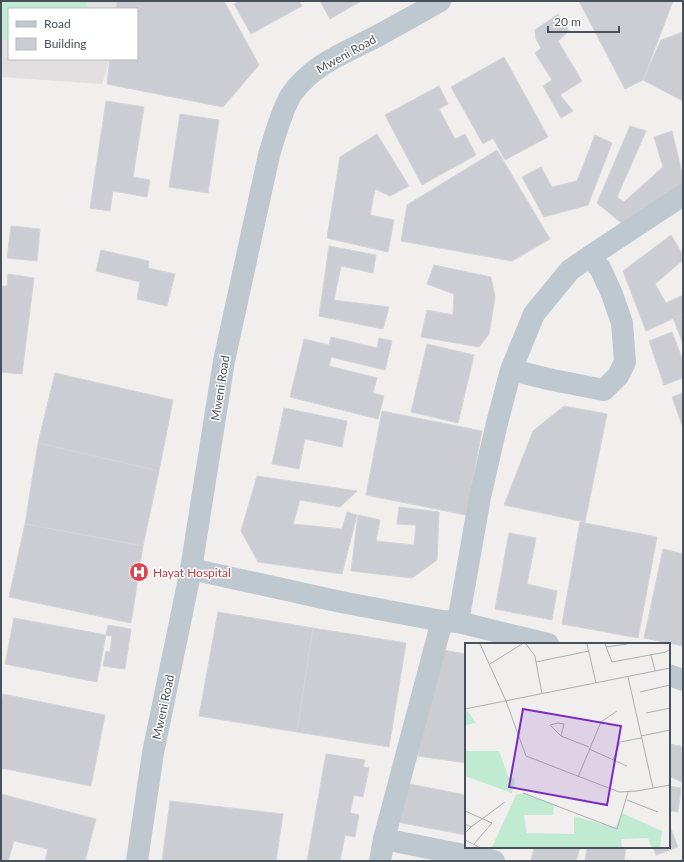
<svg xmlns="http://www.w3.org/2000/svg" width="684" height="862" font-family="Lato,sans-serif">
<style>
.education{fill:#e1dfdf}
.green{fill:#c0ebd2}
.building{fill:#cccdd2;stroke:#d3d4d9}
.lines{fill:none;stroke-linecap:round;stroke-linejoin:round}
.minor{stroke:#c0c8cf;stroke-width:22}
.labels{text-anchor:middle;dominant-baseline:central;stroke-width:3;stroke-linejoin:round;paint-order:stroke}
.street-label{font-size:12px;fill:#48515a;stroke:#fff}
.health-label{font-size:12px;fill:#be3a42;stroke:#fff;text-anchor:start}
.inset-road{fill:none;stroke:#adafb3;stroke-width:1}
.view{fill:#7b2cbf;fill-opacity:0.15;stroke:#7b2cbf;stroke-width:2}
.inset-edge{fill:none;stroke:#48515a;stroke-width:2}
</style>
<rect width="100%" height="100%" fill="#f1eeee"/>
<path class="education" d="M 1,1 L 131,1 L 126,9 L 9,9 L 9,59 L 110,59 L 102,84 L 1,77 Z"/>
<path class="green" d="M 1,1 L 87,1 L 85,9 L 9,9 L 9,40 L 1,40 Z"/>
<g class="building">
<path d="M 117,1 L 224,1 L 259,65 L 223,107 L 107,84 L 110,59 L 137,59 L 137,9 L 116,9 Z"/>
<path d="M 239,1 L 299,1 L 302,6 L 251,34 L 234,4 Z"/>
<path d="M 320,1 L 361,1 L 330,19 Z"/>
<path d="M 579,1 L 673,1 L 643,80 L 625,89 Z"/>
<path d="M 558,14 L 569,31 L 558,41 L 582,81 L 560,95 L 573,111 L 561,118 L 543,86 L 552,80 L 535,53 L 541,48 L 536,39 L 535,30 Z"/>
<path d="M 683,32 L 683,101 L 643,80 L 661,40 Z"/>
<path d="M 504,57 L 548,137 L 505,160 L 493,138 L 483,144 L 451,87 Z"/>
<path d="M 439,86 L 448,104 L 439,109 L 455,139 L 465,134 L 476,155 L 422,185 L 385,115 Z"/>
<path d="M 106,101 L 144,107 L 133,177 L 150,180 L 147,197 L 113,191 L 110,211 L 90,208 Z"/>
<path d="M 180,114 L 219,120 L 208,193 L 169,187 Z"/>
<path d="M 630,126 L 646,131 L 617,197 L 624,202 L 663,167 L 654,137 L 672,131 L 683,177 L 683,185 L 625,226 L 597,203 Z"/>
<path d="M 377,134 L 409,186 L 390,196 L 375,189 L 370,215 L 394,220 L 388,252 L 327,238 L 340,157 Z"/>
<path d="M 595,135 L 612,143 L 588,205 L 544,217 L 522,177 L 541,167 L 552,187 L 577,181 Z"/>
<path d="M 497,150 L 550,239 L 512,261 L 401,241 L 407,205 Z"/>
<path d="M 11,226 L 40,229 L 37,261 L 7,258 Z"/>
<path d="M 671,235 L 683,255 L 683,260 L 655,284 L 666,303 L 683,295 L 683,314 L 646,331 L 623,271 Z"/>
<path d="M 329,246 L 376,255 L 373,273 L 341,266 L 334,300 L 389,307 L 383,329 L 319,316 Z"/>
<path d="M 101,250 L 149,261 L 148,268 L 175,274 L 167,306 L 137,299 L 140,282 L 96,271 Z"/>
<path d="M 434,265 L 491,277 L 495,297 L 489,334 L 479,347 L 421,337 L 427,310 L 453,315 L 454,294 L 427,284 Z"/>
<path d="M 8,274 L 34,278 L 22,374 L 1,372 L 1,286 L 7,286 Z"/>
<path d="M 683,314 L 683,344 L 673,318 Z"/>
<path d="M 672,332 L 683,361 L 683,378 L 664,385 L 649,341 Z"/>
<path d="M 331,337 L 377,348 L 379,338 L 392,341 L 385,370 L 331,357 L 329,366 L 377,378 L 373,393 L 384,396 L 378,419 L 290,397 L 304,339 L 329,345 Z"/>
<path d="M 427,344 L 474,355 L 458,423 L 411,412 Z"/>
<path d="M 55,373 L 173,400 L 159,471 L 38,443 Z"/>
<path d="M 683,393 L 683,425 L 682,425 L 672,397 Z"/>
<path d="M 564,406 L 607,414 L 585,522 L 504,505 L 533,431 Z"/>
<path d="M 284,408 L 347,421 L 342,447 L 305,439 L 299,469 L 272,464 Z"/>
<path d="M 382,411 L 482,431 L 466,515 L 366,495 Z"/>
<path d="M 38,443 L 159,471 L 143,546 L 25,524 Z"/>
<path d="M 257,476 L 357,491 L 340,507 L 300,500 L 293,524 L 342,529 L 347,512 L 357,515 L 342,574 L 258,562 L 241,531 Z"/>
<path d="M 399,507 L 439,512 L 437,560 L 412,578 L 351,571 L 358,515 L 380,520 L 376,541 L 414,545 L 416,525 L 397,524 Z"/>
<path d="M 580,522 L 657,537 L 638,638 L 562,624 Z"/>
<path d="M 25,524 L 143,546 L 131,623 L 9,597 Z"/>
<path d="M 509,533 L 536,538 L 527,584 L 557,591 L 552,620 L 495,609 Z"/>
<path d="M 663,549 L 683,554 L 682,608 L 683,609 L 683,646 L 644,638 Z"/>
<path d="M 218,612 L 313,628 L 297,732 L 199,716 Z"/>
<path d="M 14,618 L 106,635 L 97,682 L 5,664 Z"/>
<path d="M 108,625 L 131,629 L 125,669 L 103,666 L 106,651 L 110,652 L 112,636 L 106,635 Z"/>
<path d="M 313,628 L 406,643 L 389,747 L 297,732 Z"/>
<path d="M 437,649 L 466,654 L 466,763 L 418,756 Z"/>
<path d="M 3,694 L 105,715 L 91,786 L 1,768 L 1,704 Z"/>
<path d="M 669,744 L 680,746 L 683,748 L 683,783 L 669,776 Z"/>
<path d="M 326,754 L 365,760 L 363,767 L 369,768 L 363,797 L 354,795 L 350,813 L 359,815 L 355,837 L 345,835 L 340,861 L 307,861 Z"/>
<path d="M 404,783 L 466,795 L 466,835 L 397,822 Z"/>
<path d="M 669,786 L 681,788 L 678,812 L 669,811 Z"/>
<path d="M 1,794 L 96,819 L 85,861 L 45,861 L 48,849 L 14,841 L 8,861 L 1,861 Z"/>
<path d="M 170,801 L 283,814 L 276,861 L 162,861 Z"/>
<path d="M 669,824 L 678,847 L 656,855 L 653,847 L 669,847 Z"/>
<path d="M 534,847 L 580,847 L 576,861 L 531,861 Z"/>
<path d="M 587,847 L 626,847 L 624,861 L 585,861 Z"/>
</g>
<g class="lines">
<g class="minor">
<path d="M 589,257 L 683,195"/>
<path d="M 191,569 L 341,602 L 442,621 L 458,622 L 548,644"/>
<path d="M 458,622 L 480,497 L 497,423 L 511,370 L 534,314 L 570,270 L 589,257 L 600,268 L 612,294 L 622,323 L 625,362 L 618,376 L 604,390 L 553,380 L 511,370"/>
<path d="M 669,675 L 683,680"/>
<path d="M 384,839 L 494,861"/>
<path d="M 137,861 L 153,753 L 191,569 L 224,361 L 269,155 C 274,139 282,109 291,95 C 314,62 348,52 381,34 C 401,23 421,12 440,1"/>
<path d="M 380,861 L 384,839 L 442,621"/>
</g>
</g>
<defs>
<symbol id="hospital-disc" viewBox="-11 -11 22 22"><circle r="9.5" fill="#e0444e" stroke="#fff"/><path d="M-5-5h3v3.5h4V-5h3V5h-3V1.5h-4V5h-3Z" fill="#fff"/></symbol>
</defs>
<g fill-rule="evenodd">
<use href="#hospital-disc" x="128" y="561" width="22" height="22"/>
</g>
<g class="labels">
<g class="street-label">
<text transform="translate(346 54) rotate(-29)">Mweni Road</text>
<text transform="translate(220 388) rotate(-81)">Mweni Road</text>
<text transform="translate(163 707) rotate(-78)">Mweni Road</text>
</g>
<g class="health-label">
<text x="153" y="572">Hayat Hospital</text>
</g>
</g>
<g transform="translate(465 643)">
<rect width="205" height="205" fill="#f1eeee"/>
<path d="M 3,68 L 11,80 L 0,82 L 0,69 ZM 0,108 L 34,108 L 43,133 L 50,136 L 47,150 L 0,133 ZM 58,150 L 89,161 L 88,172 L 59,172 L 62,190 L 109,191 L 109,173 L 150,185 L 157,170 L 197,188 L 195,204 L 186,204 L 183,195 L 156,196 L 157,204 L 27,204 L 51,152 Z" fill="#c0ebd2"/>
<path class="inset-road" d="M 15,1 L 41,58 L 61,113 L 154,149 L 172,148 L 205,142M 61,1 L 70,13 L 71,19M 122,1 L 131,40M 140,1 L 147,19 L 201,9 L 205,6M 141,4 L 162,1M 186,12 L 190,28M 25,21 L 57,1M 163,34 L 188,145M 175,49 L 205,42M 77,51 L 71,19 L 124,8M 0,66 L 205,25M 181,70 L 205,65M 96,93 L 99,81 L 93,80 L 85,82 L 96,93 L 124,104M 176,93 L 205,87M 124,106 L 162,123M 148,117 L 155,99 L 176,95M 113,134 L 136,79 L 152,68M 58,150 L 152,186 L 163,149M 162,157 L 193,169M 0,168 L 27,180 L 9,201M 0,181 L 6,184 L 0,190M 6,184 L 40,159M 0,197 L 14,204"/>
<path class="view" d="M 58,66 L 156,83 L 142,162 L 44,144 Z"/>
<rect width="205" height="205" class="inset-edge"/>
</g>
<rect width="684" height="862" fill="none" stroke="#48515a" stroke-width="4"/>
<rect x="8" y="8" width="130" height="52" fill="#ffffff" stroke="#b6b9bd"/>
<rect x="16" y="21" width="20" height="6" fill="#c0c8cf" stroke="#b6b9bd"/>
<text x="44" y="28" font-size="12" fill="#48515a">Road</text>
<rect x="16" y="38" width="20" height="12" fill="#cccdd2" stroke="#b6b9bd"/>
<text x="44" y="48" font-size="12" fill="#48515a">Building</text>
<path d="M548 26v6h71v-6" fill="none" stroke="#48515a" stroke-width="2"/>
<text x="554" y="26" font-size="12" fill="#48515a" stroke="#ffffff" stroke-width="3" paint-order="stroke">20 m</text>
</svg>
